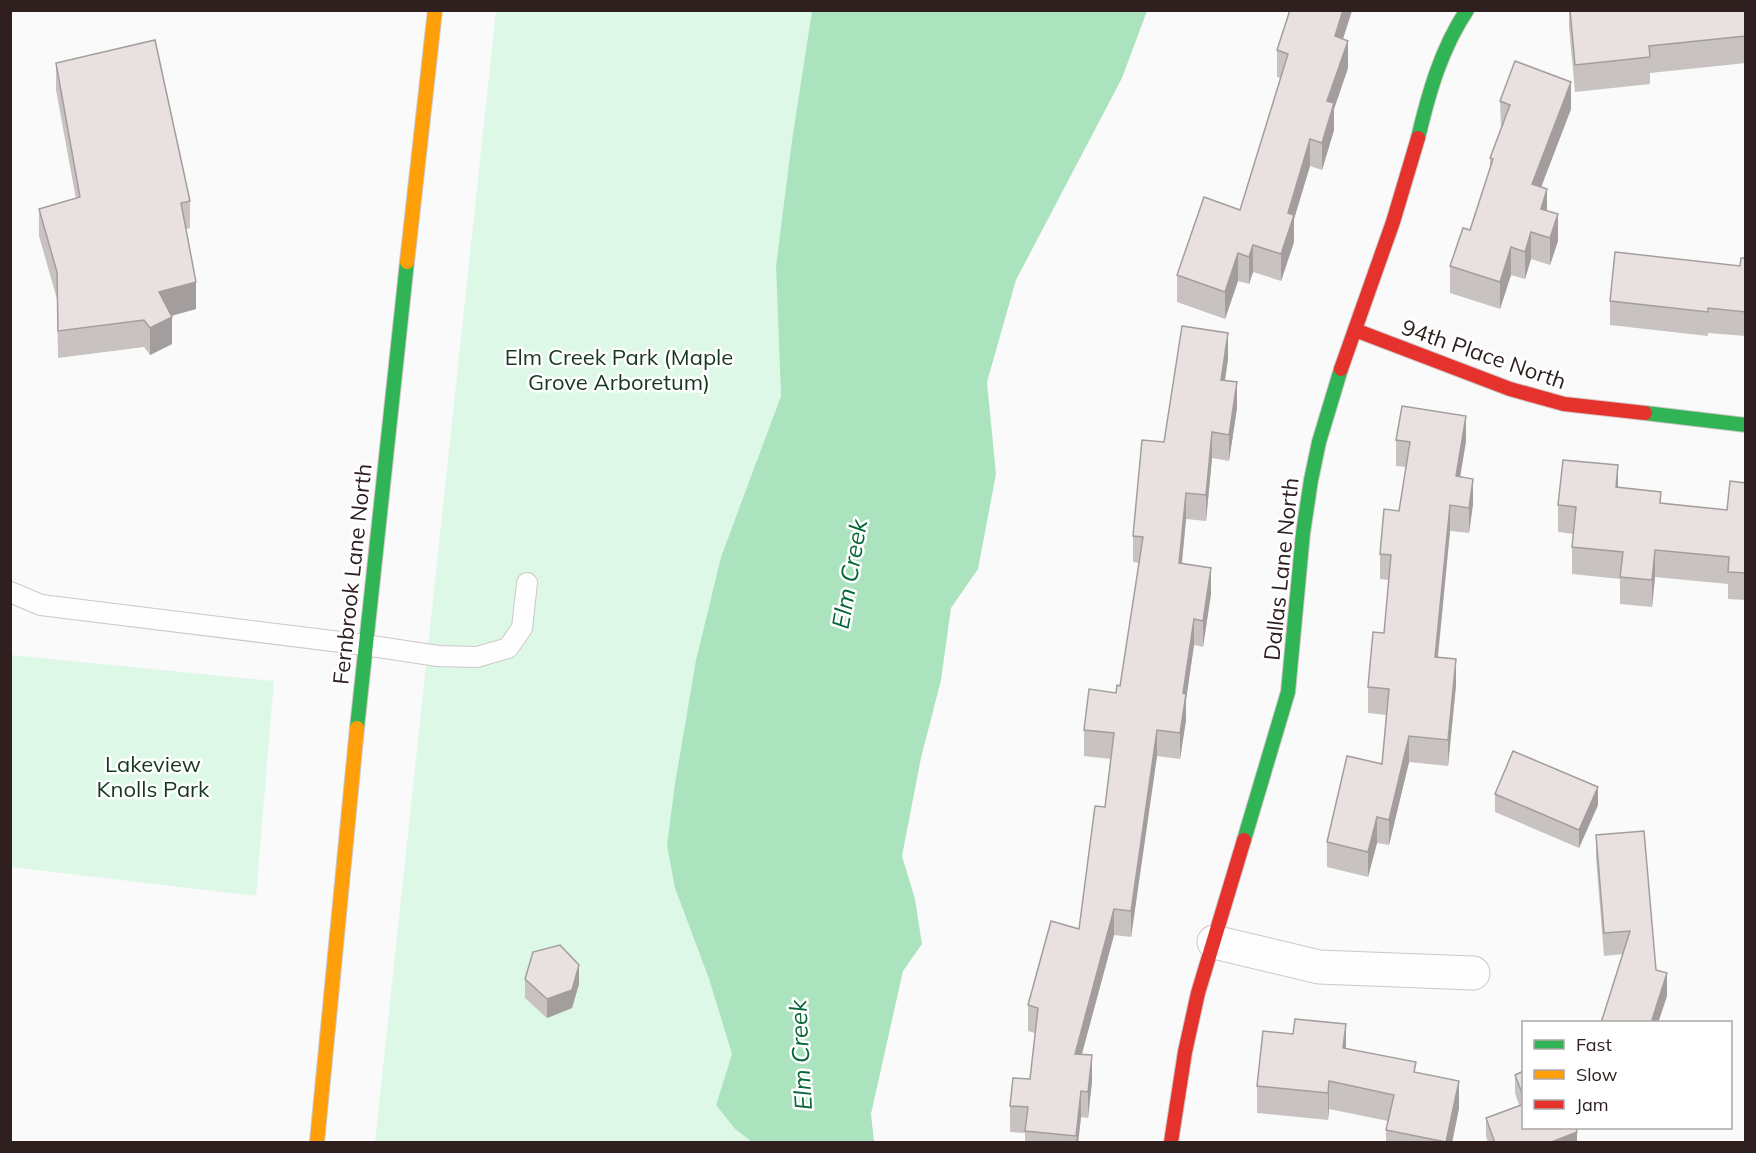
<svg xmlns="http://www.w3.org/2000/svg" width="1756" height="1153" font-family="Mulish,sans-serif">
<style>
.green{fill:#def8e7}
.water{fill:#ace3bf}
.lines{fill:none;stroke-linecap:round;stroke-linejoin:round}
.lane-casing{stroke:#cfc7c6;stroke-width:22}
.street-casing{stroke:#cfc7c6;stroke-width:35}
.fast-casing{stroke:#cfc7c6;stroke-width:16}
.slow-casing{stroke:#cfc7c6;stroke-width:16}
.jam-casing{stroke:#cfc7c6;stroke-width:16}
.lane{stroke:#fefefe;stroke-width:20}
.street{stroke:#fefefe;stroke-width:33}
.fast{stroke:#30b455;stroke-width:14}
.slow{stroke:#ff9f0a;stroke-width:14}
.jam{stroke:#e5322d;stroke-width:14}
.wall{fill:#c8c2c1}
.shaded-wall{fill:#a39e9d}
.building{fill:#e9e1e0;stroke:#a39e9d;stroke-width:1.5}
.labels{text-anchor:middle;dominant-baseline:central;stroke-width:5;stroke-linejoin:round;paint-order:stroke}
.street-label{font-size:22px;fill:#2f201f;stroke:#fff}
.park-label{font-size:22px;fill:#153722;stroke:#fff}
.water-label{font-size:24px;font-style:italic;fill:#056638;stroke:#fff}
</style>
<rect width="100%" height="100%" fill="#fafafa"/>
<g class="green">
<path d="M 496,11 L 812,11 L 792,140 L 776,266 L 781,396 L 721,557 L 696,660 L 675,888 L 709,979 L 732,1054 L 716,1105 L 735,1129 L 752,1142 L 375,1142 Z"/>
<path d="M 11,655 L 274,681 L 256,896 L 11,867 Z"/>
</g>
<path class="water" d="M 812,11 L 1147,11 L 1122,78 L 1016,280 L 987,382 L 996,474 L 978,569 L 951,608 L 941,680 L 921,758 L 902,856 L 915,899 L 922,944 L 903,971 L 871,1114 L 874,1142 L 752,1142 L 735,1129 L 716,1105 L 732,1054 L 709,979 L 675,888 L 667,845 L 675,784 L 696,660 L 721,557 L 781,396 L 776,266 L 792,140 Z"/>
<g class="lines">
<defs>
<path id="lane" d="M 10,592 L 41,605 L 365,645 L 438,656 L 477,657 L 508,648 L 522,628 L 527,583"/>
<path id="street" d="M 1214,942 L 1319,967 L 1473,973"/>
<g id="fast">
<path d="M 1418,138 C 1429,92 1441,49 1467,10"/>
<path d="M 1645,413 L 1746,425"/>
<path d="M 357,728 L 407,262"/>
<path d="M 1244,840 L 1288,692 L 1303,533 L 1311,480 L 1319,442 L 1341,369"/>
</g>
<g id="slow">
<path d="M 407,262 L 435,10"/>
<path d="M 317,1142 L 357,728"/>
</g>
<g id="jam">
<path d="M 1355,330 L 1510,389 L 1564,404 L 1645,413"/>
<path d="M 1341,369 L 1393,222 L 1418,138"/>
<path d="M 1171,1142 L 1185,1052 L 1198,993 L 1244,840"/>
</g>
</defs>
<use href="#lane" class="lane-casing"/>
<use href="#street" class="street-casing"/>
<use href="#fast" class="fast-casing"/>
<use href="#slow" class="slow-casing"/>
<use href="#jam" class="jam-casing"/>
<use href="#lane" class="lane"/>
<use href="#street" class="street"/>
<use href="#fast" class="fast"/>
<use href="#slow" class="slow"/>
<use href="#jam" class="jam"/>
</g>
<g class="wall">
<path d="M 1352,10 L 1343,39 L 1348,68 L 1334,109 L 1334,130 L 1322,170 L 1310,166 L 1294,219 L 1294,242 L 1281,281 L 1253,272 L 1249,284 L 1238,281 L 1225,319 L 1177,302 L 1177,275 L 1240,210 L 1280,78 L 1277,77 L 1277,50 Z"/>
<path d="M 1569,10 L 1746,10 L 1746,63 L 1650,73 L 1650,84 L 1575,92 L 1569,27 Z"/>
<path d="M 56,63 L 190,201 L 190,228 L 186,229 L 196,309 L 172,316 L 172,344 L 150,355 L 144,347 L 58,358 L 57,299 L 39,236 L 39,209 L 76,199 L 56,90 Z"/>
<path d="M 1500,101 L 1571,109 L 1541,187 L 1547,211 L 1558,241 L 1550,265 L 1531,259 L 1525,279 L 1511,275 L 1500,309 L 1450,293 L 1450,266 L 1470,230 L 1490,168 L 1490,158 L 1501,128 Z"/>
<path d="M 1746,258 L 1746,336 L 1708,333 L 1708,336 L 1610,325 L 1610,301 L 1740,266 Z"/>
<path d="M 1228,359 L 1225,381 L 1237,408 L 1229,461 L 1212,458 L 1206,521 L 1186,519 L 1182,564 L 1211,594 L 1203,647 L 1194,645 L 1186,700 L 1186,720 L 1180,759 L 1157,756 L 1131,937 L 1114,935 L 1082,1054 L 1092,1081 L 1088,1118 L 1081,1117 L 1078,1143 L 1025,1143 L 1025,1133 L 1010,1132 L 1010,1106 L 1030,1079 L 1035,1033 L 1028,1031 L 1028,1005 L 1079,929 L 1105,807 L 1111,759 L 1084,756 L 1084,730 L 1116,693 L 1120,686 L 1139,563 L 1133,562 L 1133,536 L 1164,442 Z"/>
<path d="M 1396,440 L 1466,441 L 1460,477 L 1473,504 L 1469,533 L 1450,531 L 1438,658 L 1456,685 L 1448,766 L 1409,762 L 1389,845 L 1377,843 L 1368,877 L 1327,867 L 1327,842 L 1382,764 L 1386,715 L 1368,713 L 1368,687 L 1384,633 L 1389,580 L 1380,579 L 1380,554 L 1399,511 L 1406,467 L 1396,466 Z"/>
<path d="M 1746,483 L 1746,600 L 1728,599 L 1728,584 L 1655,577 L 1652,607 L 1620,604 L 1620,579 L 1572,574 L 1572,547 L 1574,534 L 1558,532 L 1558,505 L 1618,487 L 1661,503 L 1727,510 Z"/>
<path d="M 1495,794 L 1598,805 L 1579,848 L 1495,812 Z"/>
<path d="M 1596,835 L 1667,996 L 1658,1023 L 1601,1023 L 1623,954 L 1604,956 L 1596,858 Z"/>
<path d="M 525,979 L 579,984 L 572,1008 L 547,1018 L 525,998 Z"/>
<path d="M 1346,1048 L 1416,1072 L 1459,1108 L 1452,1143 L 1386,1143 L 1386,1130 L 1388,1121 L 1329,1109 L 1328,1120 L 1257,1113 L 1257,1086 Z"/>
<path d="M 1524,1071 L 1524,1128 L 1577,1143 L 1488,1143 L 1486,1136 L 1486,1118 L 1519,1105 L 1515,1093 L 1515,1075 Z"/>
</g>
<g class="shaded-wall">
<path d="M 1343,10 L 1352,11 L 1335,63 L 1335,36 Z"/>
<path d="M 1348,41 L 1348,68 L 1334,109 L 1334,130 L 1322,170 L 1322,143 L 1327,101 Z"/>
<path d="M 1571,82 L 1571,109 L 1532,211 L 1532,184 Z"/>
<path d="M 1310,139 L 1310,166 L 1294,219 L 1294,242 L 1281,281 L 1281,254 L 1288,213 Z"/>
<path d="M 1547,189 L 1547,216 L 1541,236 L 1541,209 Z"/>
<path d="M 1558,214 L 1558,241 L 1550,265 L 1550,238 Z"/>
<path d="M 1531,232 L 1531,259 L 1525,279 L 1525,252 Z"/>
<path d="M 1253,245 L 1253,272 L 1249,284 L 1249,257 Z"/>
<path d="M 1511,247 L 1511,275 L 1500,309 L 1500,282 Z"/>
<path d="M 1238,253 L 1238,281 L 1225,319 L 1225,292 Z"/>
<path d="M 196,282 L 196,309 L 159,319 L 159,292 Z"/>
<path d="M 172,317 L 172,344 L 150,355 L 150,328 Z"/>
<path d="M 1228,333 L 1228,359 L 1221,406 L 1221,380 Z"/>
<path d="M 1237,382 L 1237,408 L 1229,461 L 1229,435 Z"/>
<path d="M 1466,416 L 1466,441 L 1456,502 L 1456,476 Z"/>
<path d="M 1212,432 L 1212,458 L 1206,521 L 1206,495 Z"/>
<path d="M 1618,465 L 1618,492 L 1616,487 Z"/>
<path d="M 1473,479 L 1473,504 L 1469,533 L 1469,508 Z"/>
<path d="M 1186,493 L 1186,519 L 1179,589 L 1179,563 Z"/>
<path d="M 1450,505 L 1450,531 L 1435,683 L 1435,657 Z"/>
<path d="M 1655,550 L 1655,577 L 1652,607 L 1652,580 Z"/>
<path d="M 1211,568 L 1211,594 L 1203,647 L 1203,621 Z"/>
<path d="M 1194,619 L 1194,645 L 1186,700 L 1186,720 L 1180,759 L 1180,733 L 1183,693 Z"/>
<path d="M 1456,659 L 1456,685 L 1448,766 L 1448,740 Z"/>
<path d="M 1157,730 L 1157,756 L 1131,937 L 1131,911 Z"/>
<path d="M 1409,736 L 1409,762 L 1389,845 L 1389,820 Z"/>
<path d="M 1598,787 L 1598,805 L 1579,848 L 1579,830 Z"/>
<path d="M 1377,817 L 1377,843 L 1368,877 L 1368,852 Z"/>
<path d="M 1114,909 L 1114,935 L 1075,1079 L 1075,1054 Z"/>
<path d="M 579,965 L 579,984 L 572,1008 L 547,1018 L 547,999 Z"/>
<path d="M 1667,973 L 1667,996 L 1658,1023 L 1651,1023 Z"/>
<path d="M 1346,1024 L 1346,1051 L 1343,1048 Z"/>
<path d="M 1092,1055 L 1092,1081 L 1088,1118 L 1088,1092 Z"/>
<path d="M 1329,1081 L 1329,1109 L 1328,1120 L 1328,1093 Z"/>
<path d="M 1459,1081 L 1459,1108 L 1452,1143 L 1446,1143 Z"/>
<path d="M 1081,1091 L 1081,1117 L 1078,1143 L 1076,1143 Z"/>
<path d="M 1577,1132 L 1577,1143 L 1549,1143 Z"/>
</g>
<g class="building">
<path d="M 1290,10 L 1343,10 L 1335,36 L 1348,41 L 1327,101 L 1334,103 L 1322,143 L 1310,139 L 1288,213 L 1294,215 L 1281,254 L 1253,245 L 1249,257 L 1238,253 L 1225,292 L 1177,275 L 1204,197 L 1240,210 L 1288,54 L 1277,50 Z"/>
<path d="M 1570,10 L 1746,10 L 1746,36 L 1649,46 L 1650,57 L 1575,65 Z"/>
<path d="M 155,40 L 190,201 L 181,203 L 196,282 L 159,292 L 172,317 L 150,328 L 144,320 L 58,331 L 57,272 L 39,209 L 80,197 L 56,63 Z"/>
<path d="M 1515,61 L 1571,82 L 1532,184 L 1547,189 L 1541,209 L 1558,214 L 1550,238 L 1531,232 L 1525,252 L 1511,247 L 1500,282 L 1450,266 L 1463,228 L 1470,230 L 1493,159 L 1490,158 L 1510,105 L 1500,101 Z"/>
<path d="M 1615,252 L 1740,266 L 1741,258 L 1746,258 L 1746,312 L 1708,308 L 1708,312 L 1610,301 Z"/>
<path d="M 1182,326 L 1228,333 L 1221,380 L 1237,382 L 1229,435 L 1212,432 L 1206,495 L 1186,493 L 1179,563 L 1211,568 L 1203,621 L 1194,619 L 1183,693 L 1186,694 L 1180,733 L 1157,730 L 1131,911 L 1114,909 L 1075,1054 L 1092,1055 L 1088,1092 L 1081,1091 L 1076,1136 L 1025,1131 L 1028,1107 L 1010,1106 L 1013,1078 L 1030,1079 L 1038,1008 L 1028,1005 L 1051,921 L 1079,929 L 1095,806 L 1105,807 L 1114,733 L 1084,730 L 1089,689 L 1116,693 L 1117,685 L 1120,686 L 1143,537 L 1133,536 L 1142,440 L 1164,442 Z"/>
<path d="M 1402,406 L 1466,416 L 1456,476 L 1473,479 L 1469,508 L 1450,505 L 1435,657 L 1456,659 L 1448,740 L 1409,736 L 1389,820 L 1377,817 L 1368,852 L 1327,842 L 1347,756 L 1382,764 L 1389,689 L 1368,687 L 1373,632 L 1384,633 L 1391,555 L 1380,554 L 1384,509 L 1399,511 L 1410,442 L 1396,440 Z"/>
<path d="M 1563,460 L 1618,465 L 1616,487 L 1661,492 L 1660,503 L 1727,510 L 1730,481 L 1746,483 L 1746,573 L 1728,572 L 1729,557 L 1655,550 L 1652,580 L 1620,577 L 1623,552 L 1572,547 L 1576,507 L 1558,505 Z"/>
<path d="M 1513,751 L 1598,787 L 1579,830 L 1495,794 Z"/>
<path d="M 1644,831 L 1656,970 L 1667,973 L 1651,1023 L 1601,1023 L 1630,931 L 1604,933 L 1596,835 Z"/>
<path d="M 560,945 L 579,965 L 572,990 L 547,999 L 525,979 L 533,952 Z"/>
<path d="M 1295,1019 L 1346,1024 L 1343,1048 L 1416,1062 L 1414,1072 L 1459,1081 L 1446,1142 L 1386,1130 L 1394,1095 L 1329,1081 L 1328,1093 L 1257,1086 L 1263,1031 L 1293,1034 Z"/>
<path d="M 1524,1071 L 1524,1098 L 1515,1075 Z"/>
<path d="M 1524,1104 L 1524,1128 L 1576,1128 L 1577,1132 L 1549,1143 L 1495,1143 L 1486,1118 Z"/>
</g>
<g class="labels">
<g class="street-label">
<text transform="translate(1484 354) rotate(19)">94th Place North</text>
<text transform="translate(1281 569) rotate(-84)">Dallas Lane North</text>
<text transform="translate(352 574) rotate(-84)">Fernbrook Lane North</text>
</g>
<g class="park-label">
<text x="619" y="357">Elm Creek Park (Maple<tspan x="619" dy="25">Grove Arboretum)</tspan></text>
<text x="153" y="764">Lakeview<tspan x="153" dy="25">Knolls Park</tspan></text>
</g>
<g class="water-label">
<text transform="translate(849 574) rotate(-80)">Elm Creek</text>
<text transform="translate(800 1055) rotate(-93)">Elm Creek</text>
</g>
</g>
<rect width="1756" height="1153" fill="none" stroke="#2f201f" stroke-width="24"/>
<rect x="1522" y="1021" width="210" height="108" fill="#ffffff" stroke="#aca6a5" stroke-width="1.5"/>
<rect x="1534" y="1040" width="30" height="9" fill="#30b455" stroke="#aca6a5" stroke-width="1.5"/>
<text x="1576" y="1051" font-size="18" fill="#2f201f">Fast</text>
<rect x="1534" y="1070" width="30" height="9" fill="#ff9f0a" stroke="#aca6a5" stroke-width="1.5"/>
<text x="1576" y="1081" font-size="18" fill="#2f201f">Slow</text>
<rect x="1534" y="1100" width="30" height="9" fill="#e5322d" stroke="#aca6a5" stroke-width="1.5"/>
<text x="1576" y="1111" font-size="18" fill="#2f201f">Jam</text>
</svg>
